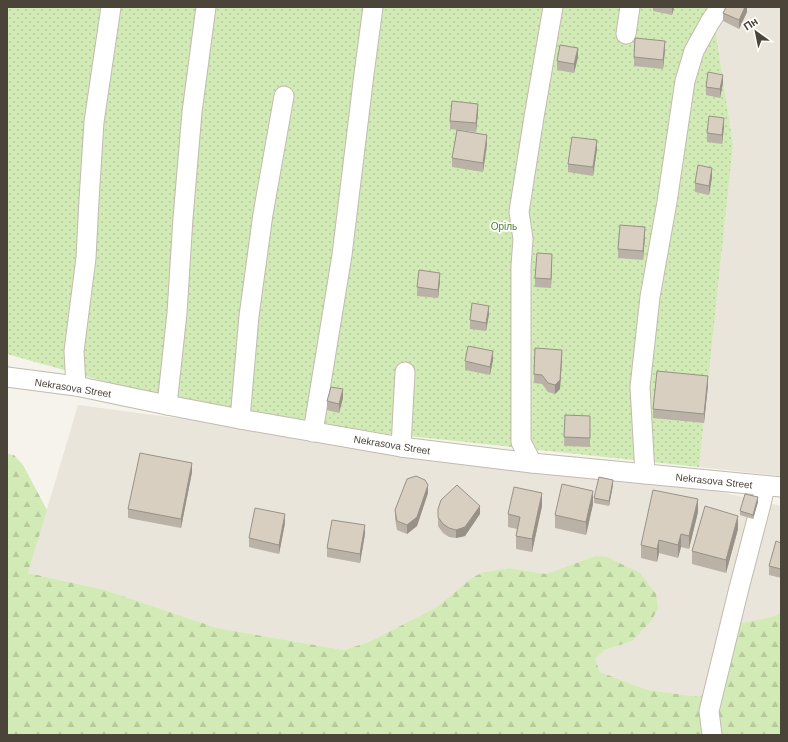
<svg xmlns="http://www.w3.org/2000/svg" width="788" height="742" font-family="Helvetica,sans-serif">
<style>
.residential{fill:#eae5da}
.forest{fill:url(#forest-firs)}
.garden{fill:url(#garden-dots)}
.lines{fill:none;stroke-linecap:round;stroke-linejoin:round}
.minor-casing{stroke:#c2bbae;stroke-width:21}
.minor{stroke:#fff;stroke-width:19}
.wall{fill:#bab2a6}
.shaded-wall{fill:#979187}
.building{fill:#d8cfc1;stroke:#979187}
.labels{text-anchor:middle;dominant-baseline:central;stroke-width:3.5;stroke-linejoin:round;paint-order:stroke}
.park-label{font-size:10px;fill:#4a7f2a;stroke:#fff}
.street-label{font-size:10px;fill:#4b4439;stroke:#fff}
</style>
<defs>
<pattern id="forest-firs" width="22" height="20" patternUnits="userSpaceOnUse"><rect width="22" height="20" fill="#d2eab5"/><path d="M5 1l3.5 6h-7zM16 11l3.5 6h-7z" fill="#b6ca9c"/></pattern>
<pattern id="garden-dots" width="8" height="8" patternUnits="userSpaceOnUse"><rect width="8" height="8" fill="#d2eab5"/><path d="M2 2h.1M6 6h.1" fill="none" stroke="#b6ca9c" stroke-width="1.8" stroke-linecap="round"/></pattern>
</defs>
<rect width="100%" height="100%" fill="#f6f3ec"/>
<g class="residential">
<path d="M 712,7 L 781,7 L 781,476 L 699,467 L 733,145 Z"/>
<path d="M 78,405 L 705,488 L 781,506 L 781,613 L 771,617 L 715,672 L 700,697 L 648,690 L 600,672 L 595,659 L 605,650 L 632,641 L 595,556 L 546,574 L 509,568 L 484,572 L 473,577 L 437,607 L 369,642 L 344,650 L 217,628 L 105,590 L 28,573 Z"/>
</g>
<path class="forest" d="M 7,454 L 14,455 L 23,465 L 47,510 L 28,573 L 105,590 L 217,628 L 344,650 L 369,642 L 437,607 L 473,577 L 484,572 L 509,568 L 546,574 L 595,556 L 607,557 L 640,573 L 656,594 L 658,608 L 652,620 L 632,641 L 605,650 L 595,659 L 600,672 L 648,690 L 700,697 L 715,672 L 733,625 L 771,617 L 781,613 L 781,735 L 7,735 Z"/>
<path class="garden" d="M 7,7 L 712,7 L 733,145 L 699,467 L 380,433 L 146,393 L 7,354 Z"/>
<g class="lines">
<defs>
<g id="minor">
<path d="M 626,34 L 630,7"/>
<path d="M 7,377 L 76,386 L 167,405 L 240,419 L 401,447 L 532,463 L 781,487"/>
<path d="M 76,386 L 74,351 L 86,258 L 89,200 L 94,122 L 111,7"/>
<path d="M 167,405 L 177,313 L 183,218 L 192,112 L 206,7"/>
<path d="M 240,419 L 249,316 L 263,214 L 284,96"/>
<path d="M 313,432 L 342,255 L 364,74 L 373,7"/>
<path d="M 401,447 L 405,372"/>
<path d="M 532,463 L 521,442 L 521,266 L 523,239 L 519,212 L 534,117 L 553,7"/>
<path d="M 645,474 L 640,387 L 650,297 L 667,202 L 685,81 L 694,51 L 710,22 L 720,7"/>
<path d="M 712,735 L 709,711 L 739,588 L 761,504 L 765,486"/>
</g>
</defs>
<use href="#minor" class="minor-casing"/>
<use href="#minor" class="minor"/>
</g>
<g class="wall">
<path d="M 653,7 L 674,7 L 672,15 L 653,11 Z"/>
<path d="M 747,7 L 747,12 L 739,29 L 723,21 L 723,13 Z"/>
<path d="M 665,50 L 663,69 L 634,66 L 634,57 Z"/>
<path d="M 578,57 L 574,73 L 557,70 L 557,61 Z"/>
<path d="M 723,83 L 720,98 L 706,95 L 706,87 Z"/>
<path d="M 478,113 L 476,132 L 460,130 L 487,144 L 483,172 L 452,167 L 452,158 L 457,130 L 450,129 L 450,121 Z"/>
<path d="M 724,127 L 722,144 L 707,142 L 707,133 Z"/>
<path d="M 597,149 L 593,176 L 568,172 L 568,164 Z"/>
<path d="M 712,177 L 709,195 L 695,192 L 695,183 Z"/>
<path d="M 645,236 L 643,260 L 618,258 L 618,249 Z"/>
<path d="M 552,262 L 551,288 L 535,287 L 535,278 Z"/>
<path d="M 440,281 L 438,298 L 417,296 L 417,287 Z"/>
<path d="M 489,314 L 486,331 L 470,329 L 470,320 Z"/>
<path d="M 562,359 L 560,389 L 555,394 L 548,392 L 542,384 L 534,383 L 534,374 Z"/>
<path d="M 493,360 L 490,375 L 465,370 L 465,361 Z"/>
<path d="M 708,385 L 704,423 L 653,418 L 653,409 Z"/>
<path d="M 343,398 L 339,413 L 327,410 L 327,401 Z"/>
<path d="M 565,415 L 590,416 L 590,447 L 564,446 Z"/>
<path d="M 192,472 L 181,528 L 128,518 L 128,509 Z"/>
<path d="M 613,485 L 609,506 L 594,503 L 594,498 Z"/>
<path d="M 428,493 L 417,526 L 407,534 L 397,530 L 395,519 L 395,510 Z"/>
<path d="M 758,502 L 753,519 L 740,515 L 740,511 Z"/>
<path d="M 593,504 L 586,535 L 555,528 L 555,515 Z"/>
<path d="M 542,506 L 532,552 L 516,549 L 516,536 L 517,529 L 508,527 L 508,514 Z"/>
<path d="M 438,509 L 480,514 L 465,536 L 456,538 L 449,537 L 443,533 L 438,526 Z"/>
<path d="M 698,512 L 689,549 L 681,547 L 678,558 L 659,553 L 657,562 L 641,558 L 641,545 Z"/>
<path d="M 285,523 L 279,554 L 249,547 L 249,538 Z"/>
<path d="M 738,529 L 726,573 L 692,564 L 692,551 Z"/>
<path d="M 365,534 L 360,563 L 327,557 L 327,548 Z"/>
<path d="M 781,543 L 781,578 L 769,575 L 769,566 Z"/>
</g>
<g class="shaded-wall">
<path d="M 672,7 L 674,7 L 672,15 Z"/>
<path d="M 745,7 L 747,7 L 747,12 L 739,29 L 739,20 Z"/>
<path d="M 665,41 L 665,50 L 663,69 L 663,60 Z"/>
<path d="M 578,48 L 578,57 L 574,73 L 574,64 Z"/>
<path d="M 723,75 L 723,83 L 720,98 L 720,89 Z"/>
<path d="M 478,104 L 478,113 L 476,132 L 476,123 Z"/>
<path d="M 724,118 L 724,127 L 722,144 L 722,135 Z"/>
<path d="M 487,135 L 487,144 L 483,172 L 483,163 Z"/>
<path d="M 597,140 L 597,149 L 593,176 L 593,167 Z"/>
<path d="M 712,168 L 712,177 L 709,195 L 709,186 Z"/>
<path d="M 645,227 L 645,236 L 643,260 L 643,251 Z"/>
<path d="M 552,254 L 552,262 L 551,288 L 551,279 Z"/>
<path d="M 440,273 L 440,281 L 438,298 L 438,290 Z"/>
<path d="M 489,306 L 489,314 L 486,331 L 486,323 Z"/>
<path d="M 562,350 L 562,359 L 560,389 L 555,394 L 555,385 Z"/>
<path d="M 493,351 L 493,360 L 490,375 L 490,367 Z"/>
<path d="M 708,376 L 708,385 L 704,423 L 704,414 Z"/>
<path d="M 343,389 L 343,398 L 339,413 L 339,404 Z"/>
<path d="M 192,463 L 192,472 L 181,528 L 181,519 Z"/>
<path d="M 613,480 L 613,485 L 609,506 L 609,501 Z"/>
<path d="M 428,485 L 428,493 L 417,526 L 407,534 L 407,525 Z"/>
<path d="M 593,491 L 593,504 L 586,535 L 586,522 Z"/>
<path d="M 542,493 L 542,506 L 532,552 L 532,539 Z"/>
<path d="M 758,497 L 758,502 L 753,519 L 753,515 Z"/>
<path d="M 698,499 L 698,512 L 689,549 L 689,536 Z"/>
<path d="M 480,506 L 480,514 L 465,536 L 456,538 L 456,530 Z"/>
<path d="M 285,514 L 285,523 L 279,554 L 279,545 Z"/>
<path d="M 738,516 L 738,529 L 726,573 L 726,560 Z"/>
<path d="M 365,525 L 365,534 L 360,563 L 360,554 Z"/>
<path d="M 681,534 L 681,547 L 678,558 L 678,545 Z"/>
<path d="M 659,540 L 659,553 L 657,562 L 657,549 Z"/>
</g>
<g class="building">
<path d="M 726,7 L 745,7 L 739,20 L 723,13 Z"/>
<path d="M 635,38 L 665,41 L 663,60 L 634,57 Z"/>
<path d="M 560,45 L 578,48 L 574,64 L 557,61 Z"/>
<path d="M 708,72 L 723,75 L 720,89 L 706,87 Z"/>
<path d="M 452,101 L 478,104 L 476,123 L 450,121 Z"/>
<path d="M 709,116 L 724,118 L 722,135 L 707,133 Z"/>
<path d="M 457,130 L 487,135 L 483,163 L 452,158 Z"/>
<path d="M 572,137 L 597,140 L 593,167 L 568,164 Z"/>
<path d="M 698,165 L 712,168 L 709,186 L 695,183 Z"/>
<path d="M 620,225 L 645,227 L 643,251 L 618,249 Z"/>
<path d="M 537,253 L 552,254 L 551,279 L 535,278 Z"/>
<path d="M 419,270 L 440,273 L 438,290 L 417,287 Z"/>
<path d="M 472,303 L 489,306 L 486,323 L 470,320 Z"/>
<path d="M 468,346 L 493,351 L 490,367 L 465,361 Z"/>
<path d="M 535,348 L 562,350 L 560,380 L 555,385 L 548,383 L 542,375 L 534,374 Z"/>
<path d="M 657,371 L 708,376 L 704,414 L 653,409 Z"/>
<path d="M 331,387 L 343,389 L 339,404 L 327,401 Z"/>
<path d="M 565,415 L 590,416 L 590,438 L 564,437 Z"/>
<path d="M 140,453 L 192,463 L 181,519 L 128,509 Z"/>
<path d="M 416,476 L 425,480 L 428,485 L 417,517 L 407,525 L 397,521 L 395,510 L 407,479 Z"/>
<path d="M 599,477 L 613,480 L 609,501 L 594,498 Z"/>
<path d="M 562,484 L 593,491 L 586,522 L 555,515 Z"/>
<path d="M 457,485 L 480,506 L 465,527 L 456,530 L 449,528 L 443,524 L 438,517 L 438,509 L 441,500 Z"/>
<path d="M 514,487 L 542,493 L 532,539 L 516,536 L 520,517 L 508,514 Z"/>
<path d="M 653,490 L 698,499 L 689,536 L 681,534 L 678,545 L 659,540 L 657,549 L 641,545 Z"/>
<path d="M 745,494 L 758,497 L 753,515 L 740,511 Z"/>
<path d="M 705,506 L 738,516 L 726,560 L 692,551 Z"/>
<path d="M 255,508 L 285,514 L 279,545 L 249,538 Z"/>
<path d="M 332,520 L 365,525 L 360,554 L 327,548 Z"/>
<path d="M 776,541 L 781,543 L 781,569 L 769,566 Z"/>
</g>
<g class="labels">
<g class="park-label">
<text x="504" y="226">Оріль</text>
</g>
<g class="street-label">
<text transform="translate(73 388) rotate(9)">Nekrasova Street</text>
<text transform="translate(392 445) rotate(9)">Nekrasova Street</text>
<text transform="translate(714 481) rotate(6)">Nekrasova Street</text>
</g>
</g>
<rect width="788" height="742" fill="none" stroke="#4b4439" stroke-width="16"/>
<g transform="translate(756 32) rotate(327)" stroke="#ffffff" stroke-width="3" paint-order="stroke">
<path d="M0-3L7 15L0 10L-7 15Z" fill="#4b4439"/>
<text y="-6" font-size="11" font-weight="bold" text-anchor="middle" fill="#4b4439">Пн</text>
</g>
</svg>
